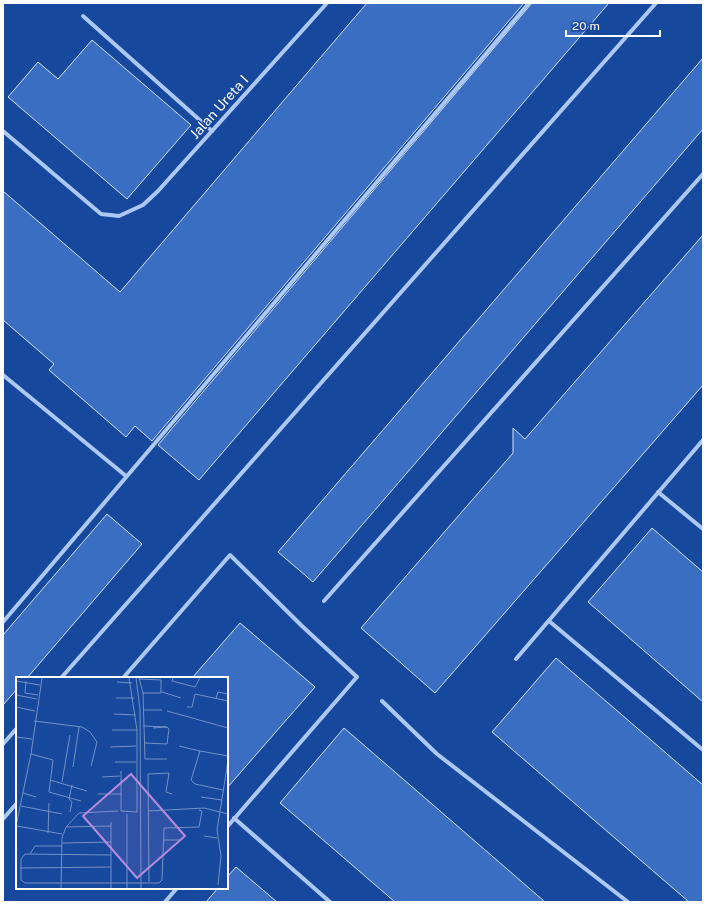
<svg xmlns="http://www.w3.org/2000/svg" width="706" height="905" font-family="'Public Sans',sans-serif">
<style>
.building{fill:#3a6ec3;stroke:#d5e4fd}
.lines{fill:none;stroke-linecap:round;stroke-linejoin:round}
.minor{stroke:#adc8f3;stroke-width:4}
.labels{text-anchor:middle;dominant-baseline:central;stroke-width:3;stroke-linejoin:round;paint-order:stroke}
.street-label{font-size:14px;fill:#fff;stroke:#16489d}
.inset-road{fill:none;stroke:#7391c4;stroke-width:1}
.view{fill:#b68bdc;fill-opacity:0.15;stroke:#b68bdc;stroke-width:2}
.inset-edge{fill:none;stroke:#fff;stroke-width:2}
</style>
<rect width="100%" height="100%" fill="#16489d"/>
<g class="building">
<path d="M 367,3 L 524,3 L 152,441 L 135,426 L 126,437 L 49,370 L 54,364 L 3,320 L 3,191 L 120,292 Z"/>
<path d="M 532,3 L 609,3 L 199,480 L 158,445 Z"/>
<path d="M 92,40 L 191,125 L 127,199 L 8,97 L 38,62 L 58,79 Z"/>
<path d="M 703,58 L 703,129 L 313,582 L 278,552 Z"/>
<path d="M 703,235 L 703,385 L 435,693 L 361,628 L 513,453 L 513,428 L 525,439 Z"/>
<path d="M 107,514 L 142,544 L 27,678 L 17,678 L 17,689 L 3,705 L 3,635 Z"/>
<path d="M 652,528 L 703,572 L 703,702 L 588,602 Z"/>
<path d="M 240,623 L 315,687 L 227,788 L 227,678 L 192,678 Z"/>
<path d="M 556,658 L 703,785 L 703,902 L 689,902 L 492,732 Z"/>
<path d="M 344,728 L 484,849 L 545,902 L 395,902 L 300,820 L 280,803 Z"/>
<path d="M 236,867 L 277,902 L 206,902 L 218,888 L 227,888 L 227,877 Z"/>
</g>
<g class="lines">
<g class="minor">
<path d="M 83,16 L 212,131"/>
<path d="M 3,131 L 101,214 L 119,216 L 143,205 L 158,191 L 327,3"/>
<path d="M 3,375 L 126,476"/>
<path d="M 658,492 L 703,529"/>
<path d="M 324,601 L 703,174"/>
<path d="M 549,621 L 703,750"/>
<path d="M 3,622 L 529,3"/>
<path d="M 516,659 L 703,440"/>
<path d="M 61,678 L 656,3"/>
<path d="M 123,678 L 230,555 L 302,626 L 357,677 L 227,827"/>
<path d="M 382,701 L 437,754 L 628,902"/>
<path d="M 3,744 L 17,728"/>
<path d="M 234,818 L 330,902"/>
<path d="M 3,819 L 17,803"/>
<path d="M 165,902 L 177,888"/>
</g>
</g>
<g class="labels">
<g class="street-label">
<text transform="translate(219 107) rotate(-48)">Jalan Ureta I</text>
</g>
</g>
<g transform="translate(16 677)">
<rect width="212" height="212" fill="#16489d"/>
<path class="inset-road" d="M 120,1 L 124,32 L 125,211M 123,1 L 127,16 L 129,82 L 151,82M 157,1 L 156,4 L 179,10 L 184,1M 123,2 L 145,3 L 145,16 L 127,16M 0,4 L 24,8M 10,4 L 9,16 L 22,18M 101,5 L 116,6M 146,15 L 165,21M 0,18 L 21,22M 100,21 L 118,21M 200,21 L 202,15 L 212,17M 0,30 L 19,34M 171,30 L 176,30 L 179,17 L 212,24M 128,33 L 146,33M 151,34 L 212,51M 98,37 L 120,38M 18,44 L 66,50 L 74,55 L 81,65 L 75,89M 127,49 L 151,50M 137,51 L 151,50M 96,53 L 121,53M 0,60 L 16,62M 129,66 L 151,67 L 153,52 L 151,50M 163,69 L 184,74M 94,70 L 120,69M 15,77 L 37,83 L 33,115 L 65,124M 99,85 L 120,85M 57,90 L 63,50M 105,94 L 105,134 L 121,135 L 121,53 L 113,1M 86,100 L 104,99M 34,103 L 71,114M 46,105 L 54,58M 207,113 L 179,107 L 175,103 L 184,74 L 212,79M 7,116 L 20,120M 82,117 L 105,117M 185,120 L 206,123M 5,129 L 46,137M 132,134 L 188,131 L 212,137M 54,135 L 56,125 L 53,122 L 56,108M 95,145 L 95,211M 0,149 L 15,77 L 26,1M 1,149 L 46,157M 50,150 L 95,149M 32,156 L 33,126M 188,159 L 201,161M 147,163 L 163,163M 46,166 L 95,165M 14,177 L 19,169 L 46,169M 95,178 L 9,177 L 5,182 L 5,203 L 9,206 L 143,206 L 146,203 L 148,151 L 183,150 L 186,134 L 183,133M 4,191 L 95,190M 133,205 L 132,97 L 153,96 L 150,115 L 156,117M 202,208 L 205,179 L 201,153 L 212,84M 45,211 L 46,161 L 50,150 L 63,136 L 102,134M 111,211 L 111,137"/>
<path class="view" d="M 115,97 L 169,159 L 121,201 L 67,139 Z"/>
<rect width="212" height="212" class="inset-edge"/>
</g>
<rect width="706" height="905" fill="none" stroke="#ffffff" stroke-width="8"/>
<path d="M566 30v6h94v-6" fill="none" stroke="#ffffff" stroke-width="2"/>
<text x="572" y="30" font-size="12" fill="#ffffff" stroke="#16489d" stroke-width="3" paint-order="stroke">20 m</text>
</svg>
